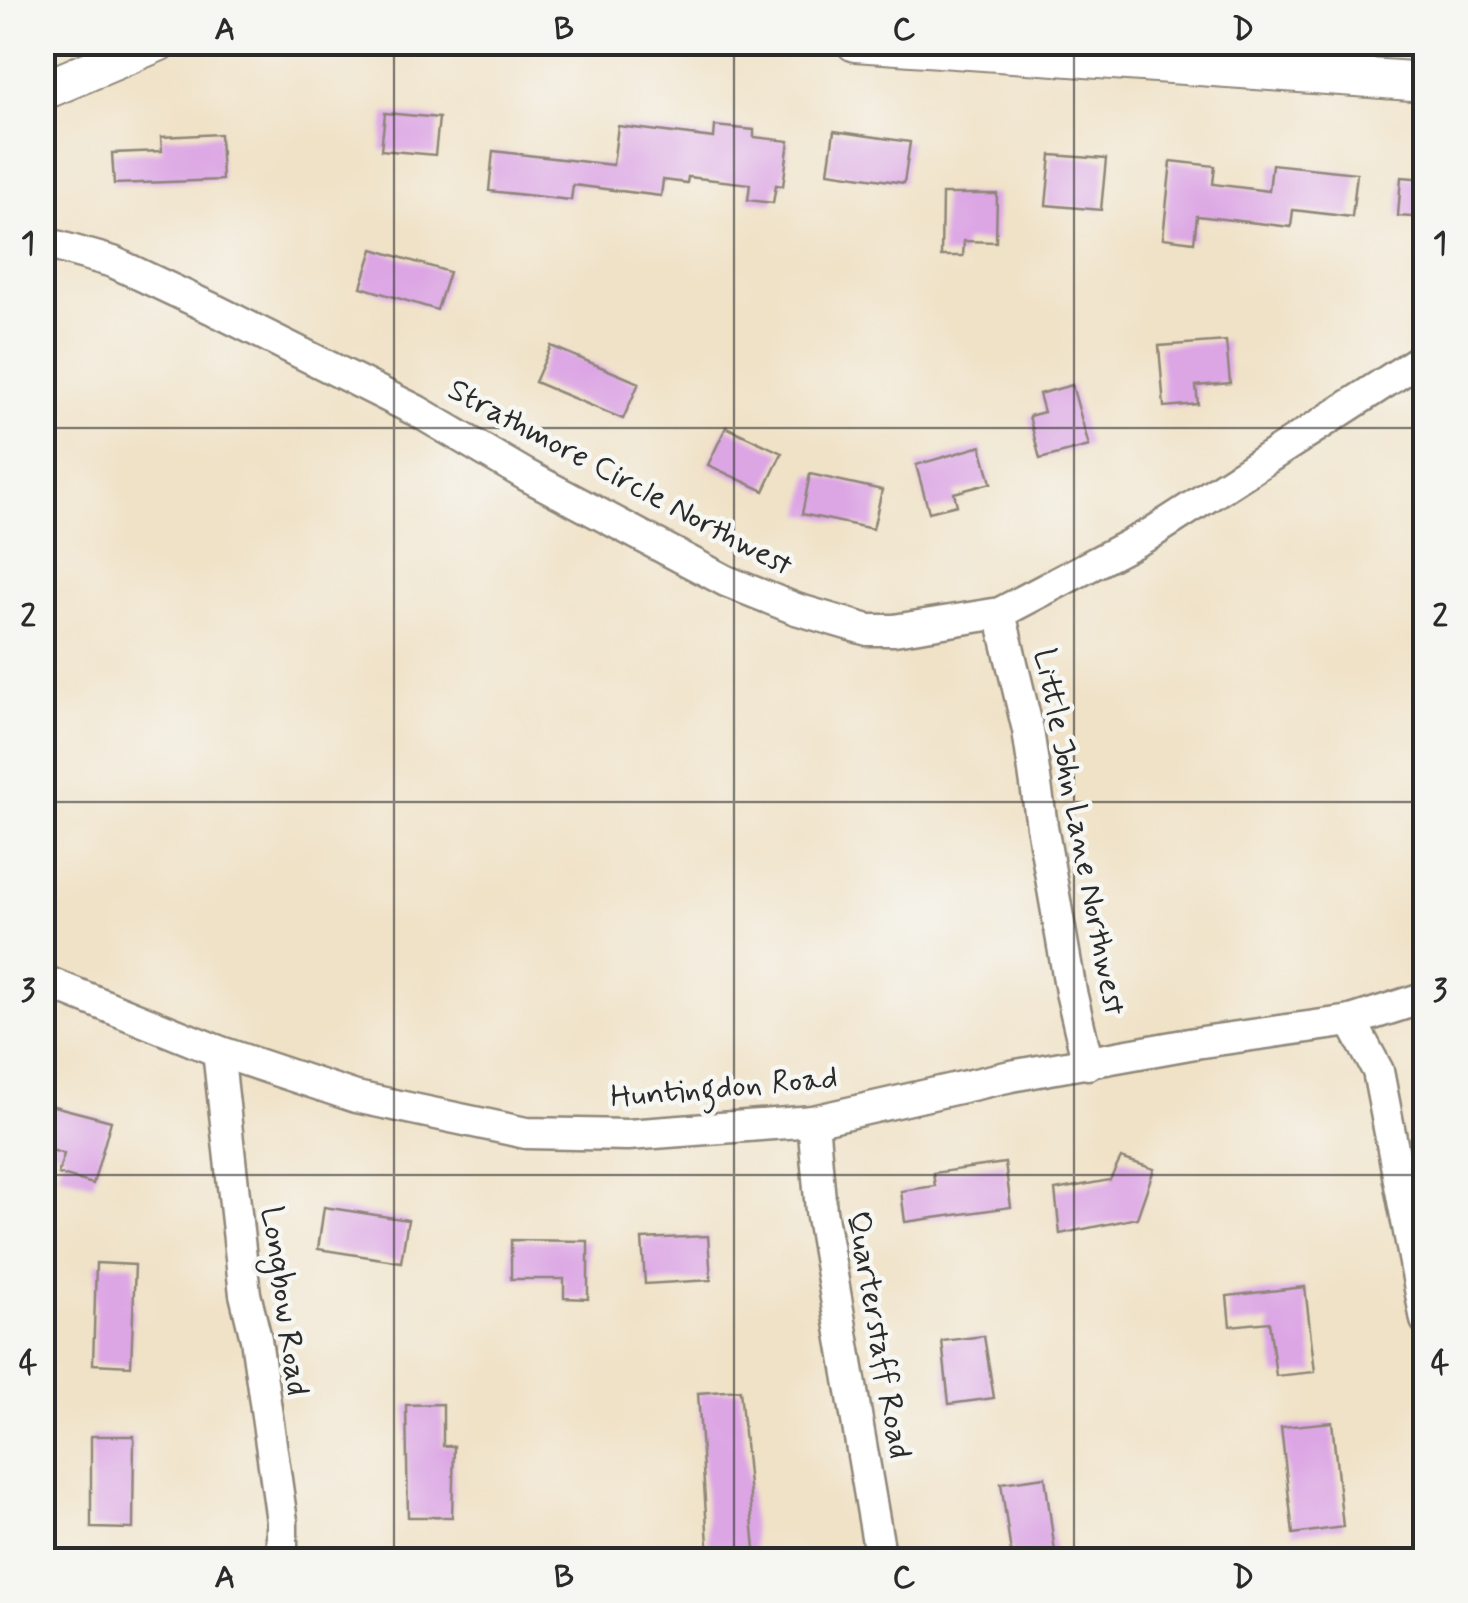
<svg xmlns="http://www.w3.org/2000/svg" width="1468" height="1603" font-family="Mynerve,sans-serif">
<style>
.building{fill:#dca5e4}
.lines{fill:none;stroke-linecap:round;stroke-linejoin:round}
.minor-casing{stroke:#8e8679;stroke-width:35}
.major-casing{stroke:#8e8679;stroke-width:42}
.minor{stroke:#fff;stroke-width:30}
.major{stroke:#fff;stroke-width:38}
.grid{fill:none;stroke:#2b2b2b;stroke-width:2.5;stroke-opacity:0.55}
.labels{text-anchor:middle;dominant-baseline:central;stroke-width:9;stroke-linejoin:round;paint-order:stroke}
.street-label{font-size:32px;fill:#2b2b2b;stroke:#f6f6f2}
.neatline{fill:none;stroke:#2b2b2b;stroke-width:4}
.grid-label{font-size:32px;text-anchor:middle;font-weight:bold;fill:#2b2b2b}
</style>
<rect width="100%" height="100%" fill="#f6f6f2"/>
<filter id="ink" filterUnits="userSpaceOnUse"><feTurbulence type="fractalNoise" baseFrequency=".01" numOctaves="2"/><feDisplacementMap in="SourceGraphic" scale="20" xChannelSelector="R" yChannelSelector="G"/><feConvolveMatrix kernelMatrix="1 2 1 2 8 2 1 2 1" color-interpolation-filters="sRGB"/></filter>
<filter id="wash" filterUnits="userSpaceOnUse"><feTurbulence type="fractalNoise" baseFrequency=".0048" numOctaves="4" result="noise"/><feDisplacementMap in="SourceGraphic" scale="40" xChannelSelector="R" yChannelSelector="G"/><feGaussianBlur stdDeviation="2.25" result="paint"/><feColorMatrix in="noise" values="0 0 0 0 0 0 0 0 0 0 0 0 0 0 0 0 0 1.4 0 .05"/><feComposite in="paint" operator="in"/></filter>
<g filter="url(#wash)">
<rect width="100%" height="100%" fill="#f0e2c7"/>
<g id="blocks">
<g class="building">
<path d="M 385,113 L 439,118 L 435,155 L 381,150 Z"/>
<path d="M 618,126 L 714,138 L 715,126 L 754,130 L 754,137 L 789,141 L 783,186 L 776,185 L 773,203 L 748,200 L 750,184 L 688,177 L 687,183 L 663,180 L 661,196 L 573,185 L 571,200 L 489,191 L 493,151 L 613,165 Z"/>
<path d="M 834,131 L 910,142 L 904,183 L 828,172 Z"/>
<path d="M 220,134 L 222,180 L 114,184 L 112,153 L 162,151 L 161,137 Z"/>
<path d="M 1051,155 L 1106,159 L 1101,210 L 1046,205 Z"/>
<path d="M 1171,161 L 1215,166 L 1213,184 L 1269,191 L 1272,164 L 1357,173 L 1352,217 L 1293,210 L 1291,227 L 1197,216 L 1194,242 L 1163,238 Z"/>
<path d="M 1401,177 L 1426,179 L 1426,218 L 1398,216 Z"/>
<path d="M 942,194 L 997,194 L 996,242 L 964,241 L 963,256 L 941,256 Z"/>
<path d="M 373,249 L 449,272 L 437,310 L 361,287 Z"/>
<path d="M 1226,341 L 1230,383 L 1196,386 L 1198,404 L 1164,407 L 1159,346 Z"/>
<path d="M 551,346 L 639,383 L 623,419 L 535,382 Z"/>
<path d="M 1072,385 L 1089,446 L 1040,459 L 1029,416 L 1044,412 L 1039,394 Z"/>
<path d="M 726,427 L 782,453 L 764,491 L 708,465 Z"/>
<path d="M 981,446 L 991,483 L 954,493 L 957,505 L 929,512 L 916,465 Z"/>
<path d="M 810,474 L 882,490 L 873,529 L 802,514 Z"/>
<path d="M 42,1103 L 111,1121 L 93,1184 L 58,1174 L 64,1154 L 42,1147 Z"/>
<path d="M 1121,1158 L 1154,1169 L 1137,1218 L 1060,1234 L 1055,1190 L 1110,1180 Z"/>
<path d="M 1005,1163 L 1011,1207 L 905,1222 L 901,1191 L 935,1186 L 933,1173 Z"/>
<path d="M 324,1207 L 408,1220 L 401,1262 L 318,1249 Z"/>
<path d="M 708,1236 L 711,1280 L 645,1284 L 642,1239 Z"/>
<path d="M 511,1240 L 588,1241 L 588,1299 L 564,1298 L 564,1279 L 511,1279 Z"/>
<path d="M 96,1263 L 135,1265 L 131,1366 L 93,1364 Z"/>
<path d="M 1305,1287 L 1315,1372 L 1276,1376 L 1269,1322 L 1230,1326 L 1227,1296 Z"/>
<path d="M 984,1336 L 994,1398 L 949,1404 L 942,1341 Z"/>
<path d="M 740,1390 L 756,1560 L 709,1560 L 698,1393 Z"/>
<path d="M 443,1404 L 443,1446 L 454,1446 L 452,1517 L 408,1517 L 406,1405 Z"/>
<path d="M 1332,1422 L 1343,1527 L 1293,1534 L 1281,1427 Z"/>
<path d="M 91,1436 L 134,1436 L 133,1529 L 91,1528 Z"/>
<path d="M 1045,1477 L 1056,1560 L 1012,1560 L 1001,1483 Z"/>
</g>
</g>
</g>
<g filter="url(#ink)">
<use href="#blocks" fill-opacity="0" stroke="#8e8679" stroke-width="2.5"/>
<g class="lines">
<defs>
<g id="minor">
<path d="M 42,242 L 113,262 L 215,310 L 417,411 L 526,475 L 726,581 L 796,609 L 868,630 L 894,630 L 1000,613 L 1150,534 L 1426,356"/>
<path d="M 1000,613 L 1028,730 L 1042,826 L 1071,992 L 1088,1064"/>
<path d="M 42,980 L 218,1051 L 356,1097 L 526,1133 L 628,1135 L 813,1121 L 1011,1076 L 1195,1043 L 1351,1021 L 1426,997"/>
<path d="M 1351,1021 L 1378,1071 L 1426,1320"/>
<path d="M 218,1051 L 245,1294 L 256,1339 L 282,1521 L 282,1560"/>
<path d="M 813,1121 L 821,1211 L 881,1560"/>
</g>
<g id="major">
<path d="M 855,42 L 1426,82"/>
<path d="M 42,91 L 158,42"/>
</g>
</defs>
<use href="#minor" class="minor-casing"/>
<use href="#major" class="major-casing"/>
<use href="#minor" class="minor"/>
<use href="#major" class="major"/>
</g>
</g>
<path class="grid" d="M 394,42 L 394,1560M 734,42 L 734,1560M 1074,42 L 1074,1560M 42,428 L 1426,428M 42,802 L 1426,802M 42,1175 L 1426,1175"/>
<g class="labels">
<g class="street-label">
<text transform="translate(620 478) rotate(28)">Strathmore Circle Northwest</text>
<text transform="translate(1079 832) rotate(79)">Little John Lane Northwest</text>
<text transform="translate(724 1088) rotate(-5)">Huntingdon Road</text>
<text transform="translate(284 1301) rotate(82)">Longbow Road</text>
<text transform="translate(878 1335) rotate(80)">Quarterstaff Road</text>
</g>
</g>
<rect width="1468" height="1603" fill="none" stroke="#f6f6f2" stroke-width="110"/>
<rect x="55" y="55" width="1358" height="1493" class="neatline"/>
<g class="grid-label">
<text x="225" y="39">A</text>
<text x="564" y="39">B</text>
<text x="904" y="39">C</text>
<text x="1243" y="39">D</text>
<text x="28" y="253">1</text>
<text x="1440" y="253">1</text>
<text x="28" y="626">2</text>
<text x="1440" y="626">2</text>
<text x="28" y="1000">3</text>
<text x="1440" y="1000">3</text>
<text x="28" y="1373">4</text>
<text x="1440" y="1373">4</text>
<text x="225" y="1587">A</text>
<text x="564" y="1587">B</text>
<text x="904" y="1587">C</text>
<text x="1243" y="1587">D</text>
</g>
</svg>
